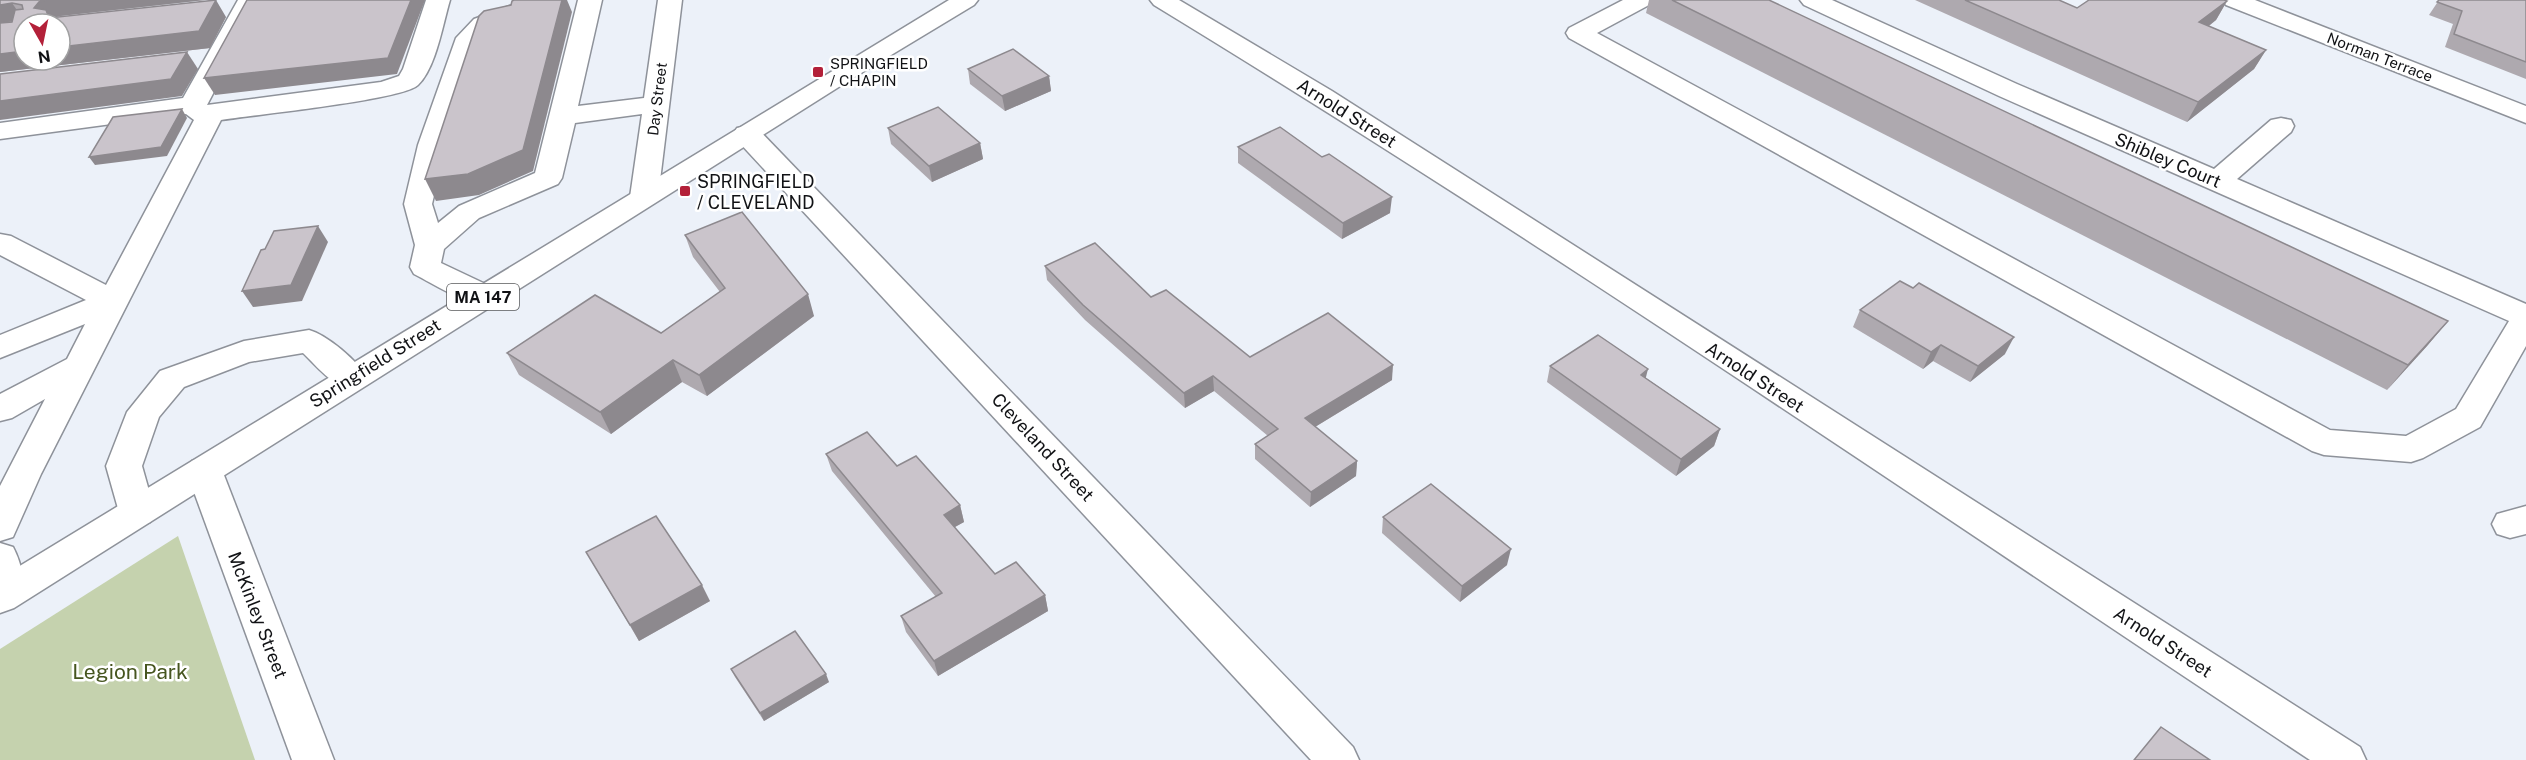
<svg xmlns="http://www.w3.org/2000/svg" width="2526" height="760" font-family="'Public Sans',sans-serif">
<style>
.green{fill:#c5d2ae}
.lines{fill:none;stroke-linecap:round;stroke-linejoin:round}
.minor-casing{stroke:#8e929a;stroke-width:3}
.major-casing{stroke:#8e929a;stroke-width:3}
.minor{fill:#fff;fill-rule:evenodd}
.major{fill:#fff;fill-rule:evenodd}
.wall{fill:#aea9af}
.shaded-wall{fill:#8d898e}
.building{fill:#cac4cb;stroke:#8d898e;stroke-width:1.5}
.poi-dot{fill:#b32039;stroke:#fff;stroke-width:2}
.labels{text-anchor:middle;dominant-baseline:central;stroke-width:5;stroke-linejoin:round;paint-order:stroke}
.far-street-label{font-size:15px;fill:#111215;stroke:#fff}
.far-poi-label{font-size:15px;fill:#111215;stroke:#fff;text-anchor:start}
.shield{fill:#fff;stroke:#58595b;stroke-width:1.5}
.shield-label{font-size:16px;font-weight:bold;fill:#111215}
.street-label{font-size:18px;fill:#111215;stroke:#fff}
.poi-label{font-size:18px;fill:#111215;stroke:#fff;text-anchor:start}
.near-park-label{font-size:21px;fill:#46551f;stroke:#fff}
</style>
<rect width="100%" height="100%" fill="#ecf1f9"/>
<path class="green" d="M 178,536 L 255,760 L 0,760 L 0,649 Z"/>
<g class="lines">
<defs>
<g id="minor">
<path d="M 238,0 L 262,0 L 207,105 L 381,82 L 399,76 L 403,69 L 426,0 L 450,0 C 443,23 436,68 418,85 C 403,100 252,115 221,120 L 41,474 L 13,537 L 0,541 L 0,486 L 45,399 L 12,418 L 0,421 L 0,394 L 67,359 L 85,324 L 0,358 L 0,335 L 86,300 L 0,255 L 0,234 L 11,236 L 106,285 L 194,120 L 186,114 L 0,139 L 0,123 L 183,98 Z"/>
<path d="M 526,0 L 561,0 L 557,5 L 492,29 L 480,41 L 446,145 L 432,204 L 438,223 L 459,206 L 535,173 L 578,0 L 602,0 L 578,106 L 644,98 L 658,0 L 682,0 L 658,197 L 654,203 L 644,206 L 634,203 L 630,197 L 642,114 L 575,123 L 562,178 L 558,184 L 479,218 L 444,249 L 441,263 L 496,289 L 500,296 L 496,303 C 472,310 436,285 414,274 L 410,267 L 415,245 L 404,204 L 418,145 L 456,38 L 474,19 Z"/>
<path d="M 1150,0 L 1179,0 L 1332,91 L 2360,747 L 2366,760 L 2310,760 C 1926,506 1547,244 1154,5 Z"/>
<path d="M 1623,0 L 1653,0 L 1649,5 L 1597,33 L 2330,430 L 2406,436 L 2456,409 L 2509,321 L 1999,96 L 1804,5 L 1800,0 L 1832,0 L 2017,84 L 2214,169 L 2271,120 L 2281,118 L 2291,120 L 2294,126 L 2291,132 L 2237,179 L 2526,304 L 2526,346 L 2480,427 L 2423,458 L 2411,462 L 2324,455 L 2312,451 L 1569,38 L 1566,33 L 1569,28 Z"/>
<path d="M 2222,0 L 2255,0 L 2526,106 L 2526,123 L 2226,5 Z"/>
<path d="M 747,126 L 757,128 L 1353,747 L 1359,760 L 1311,760 L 737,140 L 733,134 L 737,128 Z"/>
<path d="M 309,330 C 327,335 358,361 367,378 L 363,386 C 337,394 320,369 303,353 L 249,362 L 184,387 L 159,417 L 142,466 L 155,512 L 150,522 L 137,526 L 124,522 L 119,512 L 106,466 L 127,412 L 160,371 L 244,341 Z"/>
<path d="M 204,457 L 216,461 L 222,470 L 334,760 L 292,760 L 186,470 L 192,461 Z"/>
<path d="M 2526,506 L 2526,534 L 2510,538 L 2497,534 L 2492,524 L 2497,514 Z"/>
<path d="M 0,543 L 13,547 C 22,564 27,587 18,604 L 5,609 L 0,607 Z"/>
</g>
<path id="major" d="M 949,0 L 978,0 L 974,5 L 853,78 L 14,608 L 0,613 L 0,578 Z"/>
</defs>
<use href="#minor" class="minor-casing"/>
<use href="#major" class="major-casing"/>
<use href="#minor" class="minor"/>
<use href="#major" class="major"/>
</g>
<g class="wall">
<path d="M 0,0 L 205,0 L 60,16 L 52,18 L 226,17 L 210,48 L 0,72 Z"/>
<path d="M 1649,0 L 1769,0 L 2448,321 L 2427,346 L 2387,390 L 1646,13 Z"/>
<path d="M 1915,0 L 2059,0 L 2077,8 L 2227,1 L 2216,20 L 2209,26 L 2266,50 L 2254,69 L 2187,122 Z"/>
<path d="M 2439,0 L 2526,0 L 2526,79 L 2445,47 L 2453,24 L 2429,15 Z"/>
<path d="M 968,69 L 1049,76 L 1051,91 L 1005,111 L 970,84 Z"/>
<path d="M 888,128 L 980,143 L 983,159 L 932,182 L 891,144 Z"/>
<path d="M 1238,147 L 1322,157 L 1390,213 L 1342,239 L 1238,163 Z"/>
<path d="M 685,235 L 814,316 L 707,396 L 682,382 L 611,434 L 519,375 L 507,353 L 661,333 L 720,292 L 693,257 Z"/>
<path d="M 1045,266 L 1151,297 L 1250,357 L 1392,380 L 1315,427 L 1357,461 L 1356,476 L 1310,507 L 1255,459 L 1255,444 L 1268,436 L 1214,391 L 1185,408 L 1085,320 L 1047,280 Z"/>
<path d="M 1860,310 L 2005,354 L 1970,382 L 1933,361 L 1923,369 L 1853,327 Z"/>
<path d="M 1550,366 L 1646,378 L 1720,429 L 1714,446 L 1676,476 L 1547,382 Z"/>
<path d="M 826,454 L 897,466 L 960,505 L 964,522 L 954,527 L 995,574 L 1045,595 L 1048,611 L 938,676 L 906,632 L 901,616 L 936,597 L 832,471 Z"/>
<path d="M 1383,517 L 1507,565 L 1460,602 L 1382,533 Z"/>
<path d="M 586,552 L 710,601 L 639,641 Z"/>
<path d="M 731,669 L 829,682 L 764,721 L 735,677 Z"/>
</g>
<g class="shaded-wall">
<path d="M 46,0 L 205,0 L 60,16 L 52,18 L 50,19 L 34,8 L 39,2 Z"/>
<path d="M 216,0 L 226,17 L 210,48 L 0,72 L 0,54 L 24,51 L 24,60 L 60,60 L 60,47 Z"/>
<path d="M 411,0 L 425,0 L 397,74 L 215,95 L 204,78 Z"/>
<path d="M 562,0 L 567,0 L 572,12 L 533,171 L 479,195 L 436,201 L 425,179 Z"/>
<path d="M 2227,1 L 2216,20 L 2189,41 L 2199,22 Z"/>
<path d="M 12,3 L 24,20 L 0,23 L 0,5 Z"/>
<path d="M 2266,50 L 2254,69 L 2187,122 L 2198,102 Z"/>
<path d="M 187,52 L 198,69 L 182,96 L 0,120 L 0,101 Z"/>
<path d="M 1049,76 L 1051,91 L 1005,111 L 1002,96 Z"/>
<path d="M 182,109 L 187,118 L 167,156 L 95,165 L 89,157 Z"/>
<path d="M 980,143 L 983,159 L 932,182 L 929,166 Z"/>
<path d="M 1392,197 L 1390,213 L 1342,239 L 1343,223 Z"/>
<path d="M 318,226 L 328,242 L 302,301 L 253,307 L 242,291 Z"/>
<path d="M 808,294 L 814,316 L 707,396 L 699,375 Z"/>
<path d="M 2448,321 L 2427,346 L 2387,390 L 2408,365 Z"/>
<path d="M 2014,337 L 2005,354 L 1970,382 L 1978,366 Z"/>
<path d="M 1941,345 L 1933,361 L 1923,369 L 1931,352 Z"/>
<path d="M 673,360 L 682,382 L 611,434 L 600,412 Z"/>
<path d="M 1393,365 L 1392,380 L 1305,433 L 1305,418 Z"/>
<path d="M 1648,369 L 1644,385 L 1641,375 Z"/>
<path d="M 1213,376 L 1214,391 L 1185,408 L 1184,393 Z"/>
<path d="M 1720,429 L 1714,446 L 1676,476 L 1681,459 Z"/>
<path d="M 1357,461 L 1356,476 L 1310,507 L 1311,492 Z"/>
<path d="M 960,505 L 964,522 L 948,531 L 944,515 Z"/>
<path d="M 1511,549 L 1507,565 L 1460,602 L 1462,586 Z"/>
<path d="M 702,585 L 710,601 L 639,641 L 630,625 Z"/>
<path d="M 1045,595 L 1048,611 L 938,676 L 934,661 Z"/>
<path d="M 826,674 L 829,682 L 764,721 L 760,713 Z"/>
</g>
<g class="building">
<path d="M 0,0 L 46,0 L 39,2 L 34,8 L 46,10 L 49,18 L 216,0 L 199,31 L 60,47 L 60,24 L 24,24 L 24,51 L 0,54 L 0,23 L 12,22 L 15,10 L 23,9 L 22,5 L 12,3 L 0,5 Z"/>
<path d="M 247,0 L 411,0 L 388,58 L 204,78 Z"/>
<path d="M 514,0 L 562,0 L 523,150 L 468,174 L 425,179 L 479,16 L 484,11 L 511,5 L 512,1 Z"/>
<path d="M 1672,0 L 1769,0 L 2448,321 L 2408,365 Z"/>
<path d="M 1965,0 L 2059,0 L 2077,8 L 2089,0 L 2224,0 L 2227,1 L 2199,22 L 2266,50 L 2198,102 Z"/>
<path d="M 2439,0 L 2526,0 L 2526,62 L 2454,34 L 2462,11 L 2437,2 Z"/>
<path d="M 1013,49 L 1049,76 L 1002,96 L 968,69 Z"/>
<path d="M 187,52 L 171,79 L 0,101 L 0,74 Z"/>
<path d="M 938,107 L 980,143 L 929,166 L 888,128 Z"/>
<path d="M 182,109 L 161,147 L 89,157 L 113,117 Z"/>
<path d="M 1280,127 L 1322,157 L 1329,154 L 1392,197 L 1343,223 L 1238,147 Z"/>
<path d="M 742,212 L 808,294 L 699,375 L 673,360 L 600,412 L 507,353 L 595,295 L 661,333 L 725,288 L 685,235 Z"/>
<path d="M 318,226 L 291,285 L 242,291 L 261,250 L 265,249 L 274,231 Z"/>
<path d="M 1095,243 L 1151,297 L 1166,290 L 1250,357 L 1328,313 L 1393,365 L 1305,418 L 1357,461 L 1311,492 L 1255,444 L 1278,429 L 1213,376 L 1184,393 L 1083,305 L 1045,266 Z"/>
<path d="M 1900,281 L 1913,288 L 1919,283 L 2014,337 L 1978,366 L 1941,345 L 1931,352 L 1860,310 Z"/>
<path d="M 1598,335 L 1648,369 L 1641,375 L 1720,429 L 1681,459 L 1550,366 Z"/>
<path d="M 867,432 L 897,466 L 916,456 L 960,505 L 944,515 L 995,574 L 1016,562 L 1045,595 L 934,661 L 901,616 L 942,593 L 826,454 Z"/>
<path d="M 1431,484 L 1511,549 L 1462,586 L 1383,517 Z"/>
<path d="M 656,516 L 702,585 L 630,625 L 586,552 Z"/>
<path d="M 795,631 L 826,674 L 760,713 L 731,669 Z"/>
<path d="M 2161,727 L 2210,760 L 2134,760 Z"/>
</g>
<g class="poi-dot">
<rect x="812" y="66" width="12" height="12" rx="3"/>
<rect x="679" y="185" width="12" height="12" rx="3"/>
</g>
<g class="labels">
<g class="far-street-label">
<text transform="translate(2380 57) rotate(21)">Norman Terrace</text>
<text transform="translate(657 99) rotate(-83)">Day Street</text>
</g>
<g class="far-poi-label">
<text x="830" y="63">SPRINGFIELD<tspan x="830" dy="17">/ CHAPIN</tspan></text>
</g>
<rect class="shield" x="447" y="284" width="72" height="26" rx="4.5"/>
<g class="shield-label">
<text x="483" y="297">MA 147</text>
</g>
<g class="street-label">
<text transform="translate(1347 113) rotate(32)">Arnold Street</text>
<text transform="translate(2168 160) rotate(23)">Shibley Court</text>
<text transform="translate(375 363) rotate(-32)">Springfield Street</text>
<text transform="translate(1755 377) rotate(33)">Arnold Street</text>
<text transform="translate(1043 447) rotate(47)">Cleveland Street</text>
<text transform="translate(258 615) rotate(69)">McKinley Street</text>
<text transform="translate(2163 642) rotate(33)">Arnold Street</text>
</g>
<g class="poi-label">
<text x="697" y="181">SPRINGFIELD<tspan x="697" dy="21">/ CLEVELAND</tspan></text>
</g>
<g class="near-park-label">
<text x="130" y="671">Legion Park</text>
</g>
</g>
<g transform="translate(42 42) rotate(171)"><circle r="28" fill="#ffffff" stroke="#a0a0a1" stroke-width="1.5"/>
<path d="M0-4.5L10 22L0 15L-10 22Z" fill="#b32039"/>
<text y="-9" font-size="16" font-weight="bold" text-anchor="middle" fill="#111215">N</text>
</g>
</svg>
